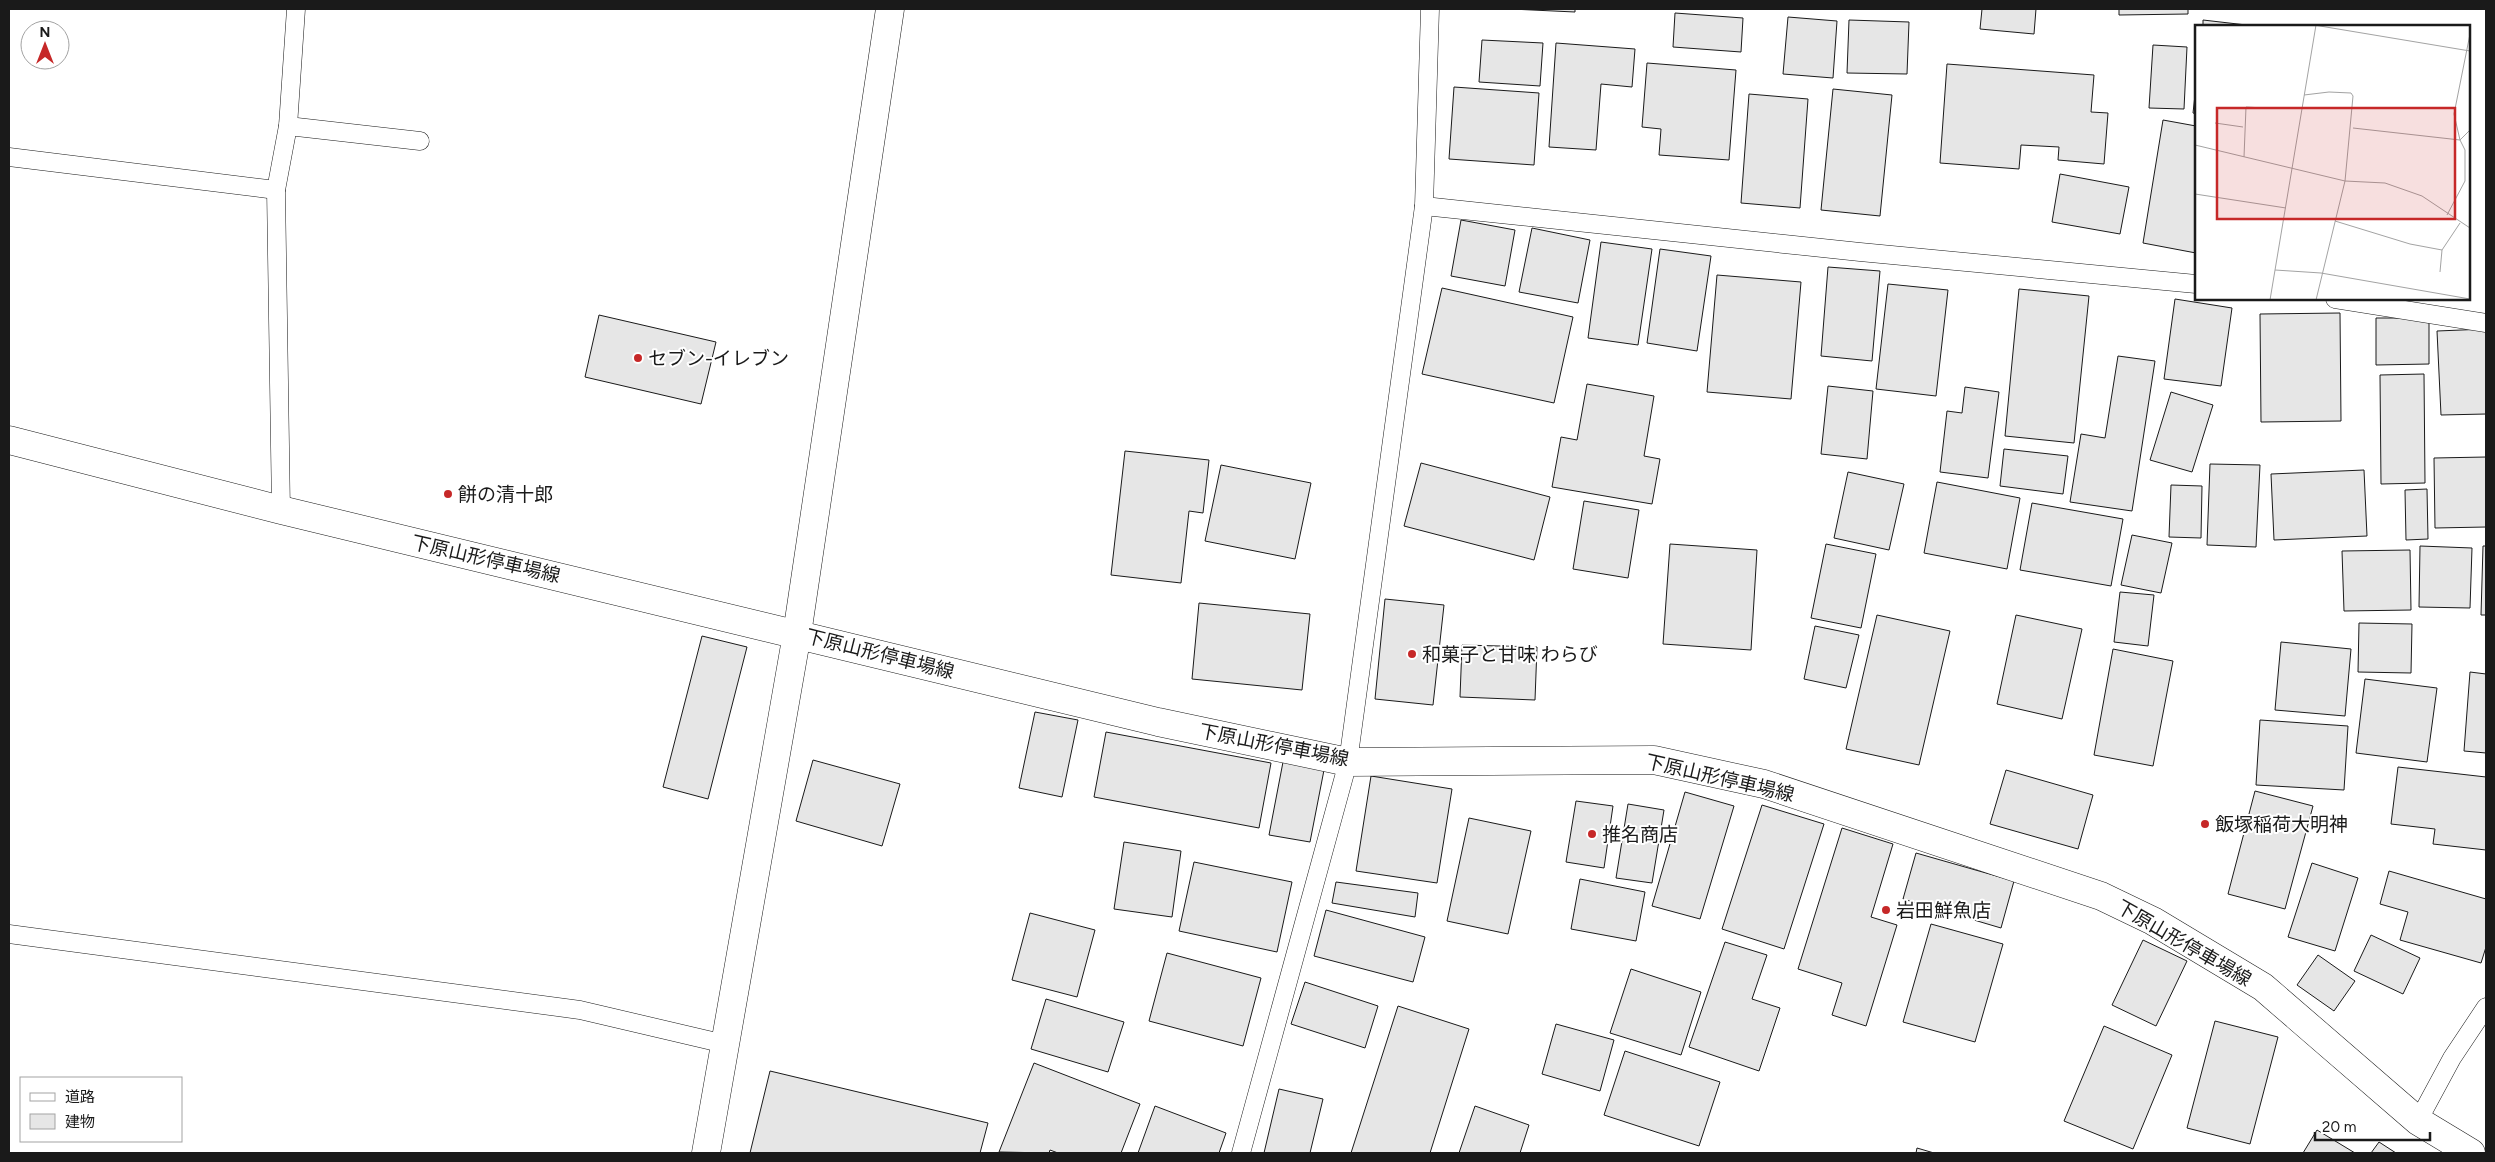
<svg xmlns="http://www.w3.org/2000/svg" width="2495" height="1162" font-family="Figtree,'Noto Sans JP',sans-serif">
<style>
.building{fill:#e6e6e6;stroke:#1a1a1a}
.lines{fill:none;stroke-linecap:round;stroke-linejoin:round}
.lane-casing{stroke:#1a1a1a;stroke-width:19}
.secondary-casing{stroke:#1a1a1a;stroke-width:29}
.lane{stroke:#fff;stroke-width:18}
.secondary{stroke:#fff;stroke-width:28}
.poi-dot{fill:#c62828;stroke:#fff;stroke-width:2}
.labels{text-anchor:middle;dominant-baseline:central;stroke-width:4;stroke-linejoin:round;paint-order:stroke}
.poi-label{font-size:19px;fill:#1a1a1a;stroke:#fff;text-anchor:start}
.street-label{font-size:19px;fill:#1a1a1a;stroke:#fff}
.inset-road{fill:none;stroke:#a3a3a3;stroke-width:1}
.view{fill:#c62828;fill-opacity:0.15;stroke:#c62828;stroke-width:2.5}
.inset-edge{fill:none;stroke:#1a1a1a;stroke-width:2.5}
</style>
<rect width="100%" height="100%" fill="#fff"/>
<g class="building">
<path d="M 1511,9 L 1575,9 L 1575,12 Z"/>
<path d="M 1982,9 L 2036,9 L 2034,34 L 1980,29 Z"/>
<path d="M 2119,9 L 2188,9 L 2188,14 L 2119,15 Z"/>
<path d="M 1675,13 L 1743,18 L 1741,52 L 1673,47 Z"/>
<path d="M 1788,17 L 1837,21 L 1833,78 L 1783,74 Z"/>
<path d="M 1849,20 L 1909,22 L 1907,74 L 1847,73 Z"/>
<path d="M 2203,20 L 2255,26 L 2203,26 Z"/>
<path d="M 1482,40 L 1543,43 L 1540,86 L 1479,82 Z"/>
<path d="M 1556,43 L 1635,49 L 1632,87 L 1601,84 L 1596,150 L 1549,147 Z"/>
<path d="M 2153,45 L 2187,47 L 2184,109 L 2149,108 Z"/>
<path d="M 1647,63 L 1736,70 L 1729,160 L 1659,155 L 1661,129 L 1642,127 Z"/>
<path d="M 1947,64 L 2094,75 L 2091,112 L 2108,113 L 2104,164 L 2058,160 L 2059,147 L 2021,145 L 2019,169 L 1940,163 Z"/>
<path d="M 2196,86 L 2196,114 L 2193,113 Z"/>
<path d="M 1454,87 L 1539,93 L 1534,165 L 1449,159 Z"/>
<path d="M 1833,89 L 1892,95 L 1880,216 L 1821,210 Z"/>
<path d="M 1749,94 L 1808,99 L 1800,208 L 1741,203 Z"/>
<path d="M 2163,120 L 2196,126 L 2196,253 L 2143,243 Z"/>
<path d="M 2060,174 L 2129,187 L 2120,234 L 2052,222 Z"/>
<path d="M 1461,220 L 1515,230 L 1505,286 L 1451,276 Z"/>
<path d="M 1532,228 L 1590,240 L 1578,303 L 1519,292 Z"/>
<path d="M 1601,242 L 1652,249 L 1638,345 L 1588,338 Z"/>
<path d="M 1660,249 L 1711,256 L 1697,351 L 1647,343 Z"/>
<path d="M 1828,267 L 1880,271 L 1872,361 L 1821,356 Z"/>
<path d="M 1717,275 L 1801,282 L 1791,399 L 1707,392 Z"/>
<path d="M 1888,284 L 1948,290 L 1936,396 L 1876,389 Z"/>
<path d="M 1442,288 L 1573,317 L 1554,403 L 1422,374 Z"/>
<path d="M 2019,289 L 2089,296 L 2074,443 L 2005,436 Z"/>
<path d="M 2175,299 L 2232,308 L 2221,386 L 2164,379 Z"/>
<path d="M 2340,313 L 2341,421 L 2261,422 L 2260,314 Z"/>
<path d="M 599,315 L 716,342 L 701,404 L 585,377 Z"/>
<path d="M 2376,318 L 2429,318 L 2429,364 L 2376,365 Z"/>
<path d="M 2486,329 L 2486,414 L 2441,415 L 2437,331 Z"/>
<path d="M 2118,356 L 2155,361 L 2132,511 L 2070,502 L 2081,434 L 2105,438 Z"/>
<path d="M 2424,374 L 2425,483 L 2381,484 L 2380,375 Z"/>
<path d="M 1587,384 L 1654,396 L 1644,456 L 1660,459 L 1652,504 L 1552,487 L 1561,437 L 1577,440 Z"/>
<path d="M 1828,386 L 1873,391 L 1867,459 L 1821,454 Z"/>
<path d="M 1965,387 L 1999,392 L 1988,478 L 1940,472 L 1947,411 L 1962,413 Z"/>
<path d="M 2171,392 L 2213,405 L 2192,472 L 2150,460 Z"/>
<path d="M 2004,449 L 2068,456 L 2063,494 L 2000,486 Z"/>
<path d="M 1125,451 L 1209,460 L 1203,513 L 1189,511 L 1181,583 L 1111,575 Z"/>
<path d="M 2486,457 L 2486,527 L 2435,528 L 2434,458 Z"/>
<path d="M 1421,463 L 1550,497 L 1534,560 L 1404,526 Z"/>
<path d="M 2210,464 L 2260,465 L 2256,547 L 2207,545 Z"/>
<path d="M 1221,465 L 1311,483 L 1295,559 L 1205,541 Z"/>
<path d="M 2364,470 L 2367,536 L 2274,540 L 2271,474 Z"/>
<path d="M 1848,472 L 1904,484 L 1889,550 L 1834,538 Z"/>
<path d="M 1937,482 L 2020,498 L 2007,569 L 1924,553 Z"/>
<path d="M 2171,485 L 2202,486 L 2201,538 L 2169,537 Z"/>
<path d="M 2427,489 L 2428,539 L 2406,540 L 2405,490 Z"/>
<path d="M 1584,501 L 1639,510 L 1628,578 L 1573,569 Z"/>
<path d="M 2032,503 L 2123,519 L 2111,586 L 2020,570 Z"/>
<path d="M 2132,535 L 2172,543 L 2161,593 L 2121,585 Z"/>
<path d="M 1670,544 L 1757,550 L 1751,650 L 1663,644 Z"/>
<path d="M 1826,544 L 1876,554 L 1861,628 L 1811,618 Z"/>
<path d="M 2420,546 L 2472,548 L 2470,608 L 2419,607 Z"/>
<path d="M 2483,546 L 2486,546 L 2486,615 L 2481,615 Z"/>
<path d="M 2410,550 L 2411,610 L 2344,611 L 2342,551 Z"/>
<path d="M 2120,592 L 2154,595 L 2148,646 L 2114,642 Z"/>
<path d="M 1385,599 L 1444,605 L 1433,705 L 1375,699 Z"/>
<path d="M 1199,603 L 1310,614 L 1302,690 L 1192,679 Z"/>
<path d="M 1877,615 L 1950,631 L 1919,765 L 1846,749 Z"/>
<path d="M 2016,615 L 2082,629 L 2062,719 L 1997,704 Z"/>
<path d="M 2359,623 L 2412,624 L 2411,673 L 2358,672 Z"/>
<path d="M 1815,626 L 1859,635 L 1846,688 L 1804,679 Z"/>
<path d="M 702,636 L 747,647 L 708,799 L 663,787 Z"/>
<path d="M 2281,642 L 2351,649 L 2345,716 L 2275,710 Z"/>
<path d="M 1462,645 L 1537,647 L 1535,700 L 1460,697 Z"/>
<path d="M 2113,649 L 2173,661 L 2153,766 L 2094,755 Z"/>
<path d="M 2470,672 L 2486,674 L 2486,753 L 2464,751 Z"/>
<path d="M 2365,679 L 2437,688 L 2427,762 L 2356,753 Z"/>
<path d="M 1035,712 L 1078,720 L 1062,797 L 1019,788 Z"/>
<path d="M 2260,720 L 2348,726 L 2344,790 L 2256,785 Z"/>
<path d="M 1106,732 L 1271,763 L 1259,828 L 1094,797 Z"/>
<path d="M 813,760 L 900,784 L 882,846 L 796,821 Z"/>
<path d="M 1283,762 L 1324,770 L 1310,842 L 1269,835 Z"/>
<path d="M 2398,767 L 2486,777 L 2486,850 L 2433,844 L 2435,829 L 2391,824 Z"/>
<path d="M 2006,770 L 2093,795 L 2078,849 L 1990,824 Z"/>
<path d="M 1371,776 L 1452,789 L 1437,883 L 1356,871 Z"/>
<path d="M 2255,791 L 2313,806 L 2285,909 L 2228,894 Z"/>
<path d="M 1685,792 L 1734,806 L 1700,919 L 1652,906 Z"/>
<path d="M 1576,801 L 1613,806 L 1604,868 L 1566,862 Z"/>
<path d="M 1628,804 L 1664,810 L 1652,883 L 1616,878 Z"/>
<path d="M 1762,805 L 1824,824 L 1784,949 L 1722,929 Z"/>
<path d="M 1469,818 L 1531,831 L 1508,934 L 1447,921 Z"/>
<path d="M 1842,828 L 1893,844 L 1871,917 L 1897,925 L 1866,1026 L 1832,1015 L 1842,983 L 1798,969 Z"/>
<path d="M 1124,842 L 1181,851 L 1172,917 L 1114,909 Z"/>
<path d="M 1916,853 L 2014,881 L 2001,928 L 1903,899 Z"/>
<path d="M 1194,862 L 1292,882 L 1277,952 L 1179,931 Z"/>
<path d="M 2312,863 L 2358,878 L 2335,951 L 2288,937 Z"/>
<path d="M 2389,871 L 2486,899 L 2486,947 L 2481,963 L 2400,940 L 2408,912 L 2380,904 Z"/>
<path d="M 1580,879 L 1645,892 L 1636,941 L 1571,929 Z"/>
<path d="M 1336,882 L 1418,893 L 1415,917 L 1332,903 Z"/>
<path d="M 1326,910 L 1425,937 L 1413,982 L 1314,956 Z"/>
<path d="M 1030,913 L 1095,930 L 1077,997 L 1012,980 Z"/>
<path d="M 1931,924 L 2003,944 L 1975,1042 L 1903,1022 Z"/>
<path d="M 2371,935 L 2420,958 L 2403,994 L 2354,971 Z"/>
<path d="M 2143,940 L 2187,961 L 2156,1026 L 2112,1005 Z"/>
<path d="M 1725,942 L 1767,955 L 1752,999 L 1780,1008 L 1759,1071 L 1689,1047 Z"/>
<path d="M 1167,953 L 1261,978 L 1243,1046 L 1149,1021 Z"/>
<path d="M 2318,955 L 2355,981 L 2334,1011 L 2297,985 Z"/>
<path d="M 1631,969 L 1701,992 L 1681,1055 L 1610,1033 Z"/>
<path d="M 1305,982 L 1378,1006 L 1365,1048 L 1291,1024 Z"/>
<path d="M 1046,999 L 1124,1022 L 1108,1072 L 1031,1049 Z"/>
<path d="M 1398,1006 L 1469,1029 L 1430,1153 L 1351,1153 Z"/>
<path d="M 2215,1021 L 2278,1037 L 2250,1144 L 2187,1128 Z"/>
<path d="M 1556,1024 L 1614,1040 L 1600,1091 L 1542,1074 Z"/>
<path d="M 2104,1026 L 2172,1055 L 2133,1149 L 2064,1121 Z"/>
<path d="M 1625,1051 L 1720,1082 L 1699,1146 L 1604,1115 Z"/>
<path d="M 1034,1063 L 1140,1104 L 1121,1153 L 1058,1153 L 1050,1150 L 1049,1153 L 999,1152 Z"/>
<path d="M 770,1071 L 988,1123 L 980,1153 L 750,1153 Z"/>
<path d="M 1279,1089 L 1323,1099 L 1310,1153 L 1264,1153 Z"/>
<path d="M 1155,1106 L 1226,1133 L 1219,1153 L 1138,1153 Z"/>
<path d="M 1475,1106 L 1529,1125 L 1520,1153 L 1459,1153 Z"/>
<path d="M 2317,1130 L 2355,1153 L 2303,1153 Z"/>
<path d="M 2379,1142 L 2396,1153 L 2371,1153 Z"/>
<path d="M 1917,1148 L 1934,1153 L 1916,1153 Z"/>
</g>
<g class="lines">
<defs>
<g id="lane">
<path d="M 288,126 L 420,141"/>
<path d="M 9,157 L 276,190"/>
<path d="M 1424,206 L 1860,252 L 2196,284"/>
<path d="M 2335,299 L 2486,323"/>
<path d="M 281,510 L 276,190 L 288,126 L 296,9"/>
<path d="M 9,934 L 580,1010 L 725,1044"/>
<path d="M 2418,1121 L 2452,1058 L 2486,1007"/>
<path d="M 1241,1153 L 1348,762 L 1424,206 L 1430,9"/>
</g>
<g id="secondary">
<path d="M 9,440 L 281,510 L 1158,722 L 1348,762 L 1654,760 L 1764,784 L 2101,896 L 2153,921 L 2263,987 L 2418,1121 L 2471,1153"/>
<path d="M 706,1153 L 797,634 L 890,9"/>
</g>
</defs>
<use href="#lane" class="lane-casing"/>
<use href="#secondary" class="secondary-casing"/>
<use href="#lane" class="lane"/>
<use href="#secondary" class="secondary"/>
</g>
<g class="poi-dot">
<circle cx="638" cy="358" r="5"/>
<circle cx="448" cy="494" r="5"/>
<circle cx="1412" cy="654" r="5"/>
<circle cx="2205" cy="824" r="5"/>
<circle cx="1592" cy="834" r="5"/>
<circle cx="1886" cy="910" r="5"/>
</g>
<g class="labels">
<g class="poi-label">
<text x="648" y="358">セブン-イレブン</text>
<text x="458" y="494">餅の清十郎</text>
<text x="1422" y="654">和菓子と甘味 わらび</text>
<text x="2215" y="824">飯塚稲荷大明神</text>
<text x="1602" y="834">推名商店</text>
<text x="1896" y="910">岩田鮮魚店</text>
</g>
<g class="street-label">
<text transform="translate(486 559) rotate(13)">下原山形停車場線</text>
<text transform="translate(880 654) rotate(14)">下原山形停車場線</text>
<text transform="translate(1274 745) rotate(11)">下原山形停車場線</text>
<text transform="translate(1720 778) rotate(13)">下原山形停車場線</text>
<text transform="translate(2184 943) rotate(30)">下原山形停車場線</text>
</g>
</g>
<g transform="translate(2195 25)">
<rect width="275" height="275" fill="#fff"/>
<path class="inset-road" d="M 119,0 L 275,26M 275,9 L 259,89 L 265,115 L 275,105M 109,70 L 134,67 L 156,68 L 158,71 L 150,156 L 121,275M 20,98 L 48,102M 158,103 L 265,115 L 270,125 L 270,156 L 252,190M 0,120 L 150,156 L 190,158 L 227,171 L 275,203M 49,132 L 51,82 L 69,83M 0,169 L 91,183M 140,196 L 215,219 L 247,225M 80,245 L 126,248 L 275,274M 245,247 L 247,225 L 265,198M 75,275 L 121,0"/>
<path class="view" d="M 22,83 L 260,83 L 260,194 L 22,194 Z"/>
<rect width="275" height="275" class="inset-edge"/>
</g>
<rect width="2495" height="1162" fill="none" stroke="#1a1a1a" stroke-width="20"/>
<rect x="20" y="1077" width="162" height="65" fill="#ffffff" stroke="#a3a3a3"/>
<rect x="30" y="1093" width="25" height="8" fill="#ffffff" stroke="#a3a3a3"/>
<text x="65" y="1102" font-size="15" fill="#1a1a1a">道路</text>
<rect x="30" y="1114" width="25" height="15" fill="#e6e6e6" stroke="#a3a3a3"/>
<text x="65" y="1127" font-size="15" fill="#1a1a1a">建物</text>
<g transform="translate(45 45)"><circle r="24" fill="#ffffff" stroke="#a3a3a3"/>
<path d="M0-4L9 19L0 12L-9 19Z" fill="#c62828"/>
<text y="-8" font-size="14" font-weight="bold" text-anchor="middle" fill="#1a1a1a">N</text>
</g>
<path d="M2315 1132v8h115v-8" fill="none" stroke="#1a1a1a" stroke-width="2.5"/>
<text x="2322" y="1132" font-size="15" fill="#1a1a1a" stroke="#ffffff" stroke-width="4" paint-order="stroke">20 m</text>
</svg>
